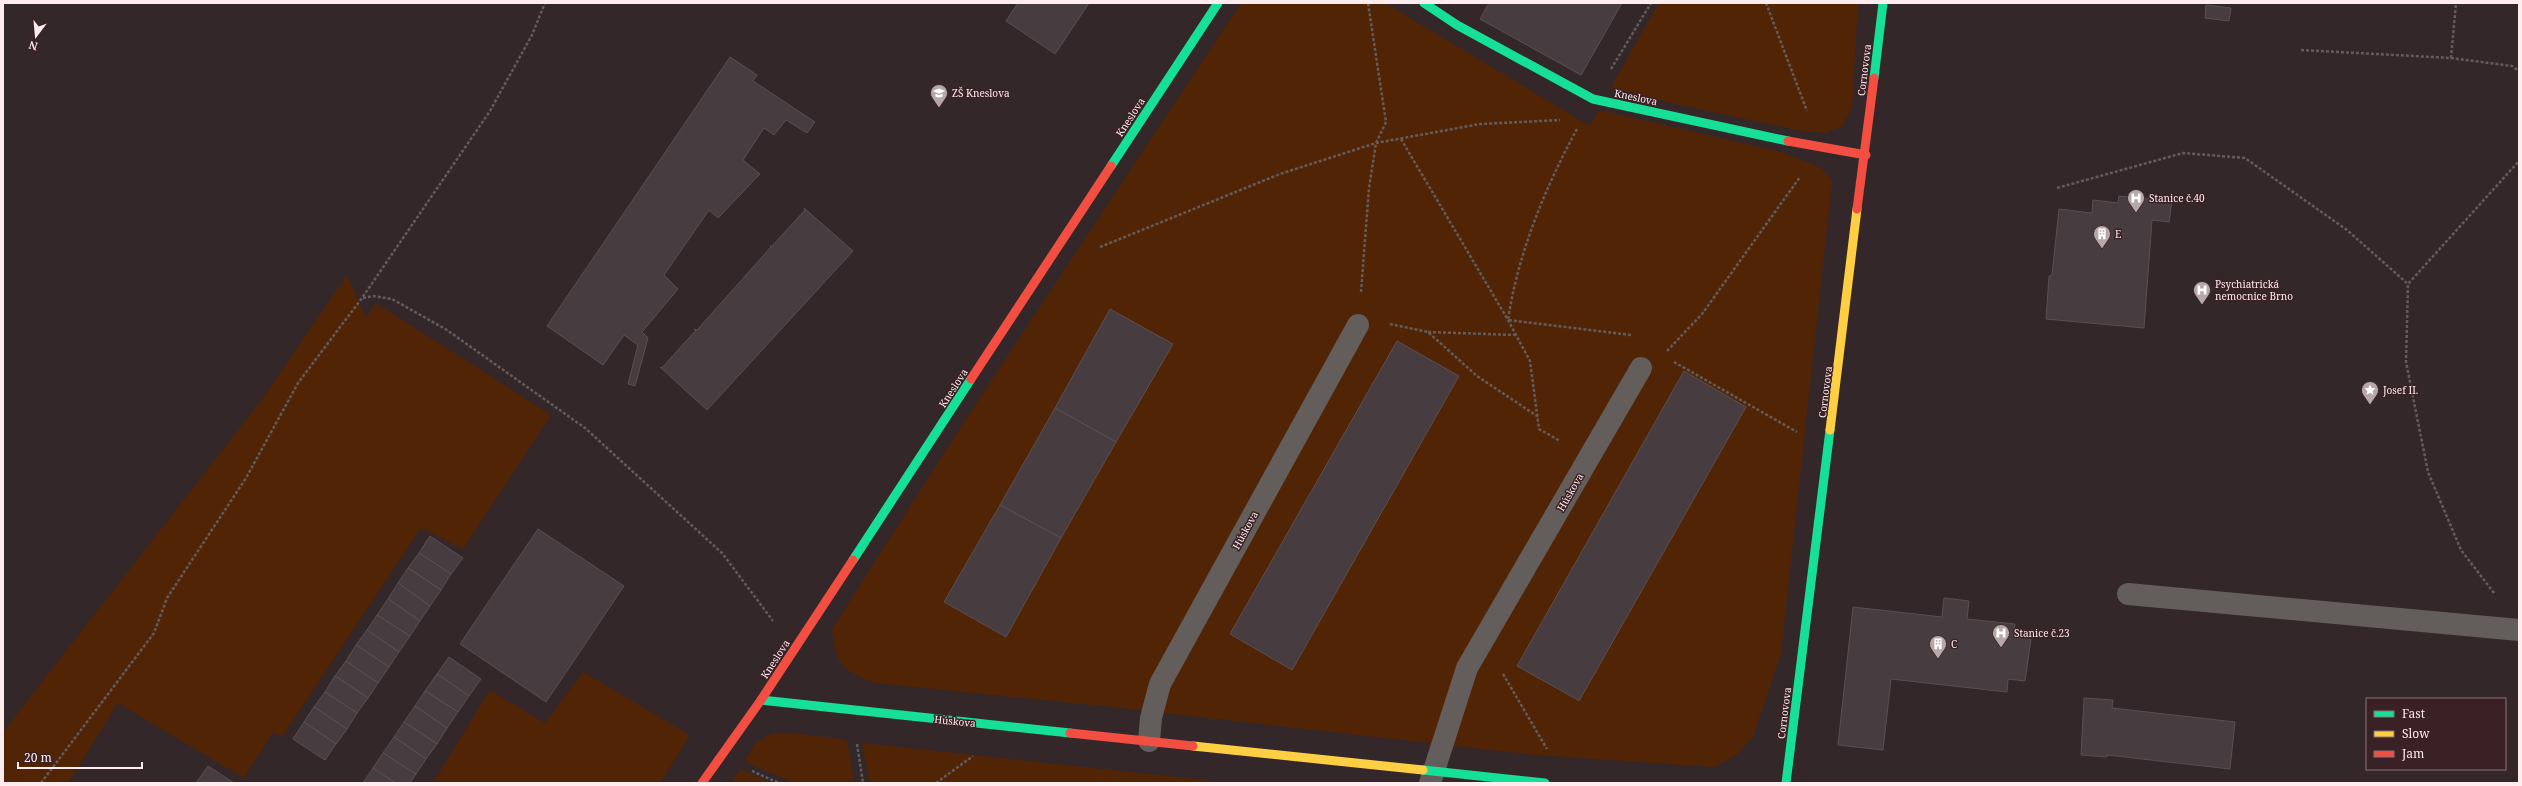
<svg xmlns="http://www.w3.org/2000/svg" width="2522" height="786" font-family="'Noto Serif',serif">
<style>
.green{fill:#522406}
.building{fill:#473c3f;stroke:#5a4f53}
.lines{fill:none;stroke-linecap:round;stroke-linejoin:round}
.path{stroke:#635c5c;stroke-width:2.5;stroke-dasharray:3 2;stroke-linecap:butt}
.lane{stroke:#635d5c;stroke-width:22}
.street{stroke:#635d5c;stroke-width:22}
.fast{stroke:#16e098;stroke-width:9}
.slow{stroke:#ffcf43;stroke-width:9}
.jam{stroke:#f24e42;stroke-width:9}
.labels{text-anchor:middle;dominant-baseline:central;stroke-width:3;stroke-linejoin:round;paint-order:stroke}
.street-label{font-size:10px;fill:#feecee;stroke:#3a2125}
.poi-label{font-size:10px;fill:#feecee;stroke:#3a2125;text-anchor:start}
</style>
<rect width="100%" height="100%" fill="#342729"/>
<g class="green">
<path d="M 1241,3 L 1385,3 L 1590,126 L 1599,110 L 1781,152 L 1820,167 L 1832,180 L 1781,653 L 1753,736 L 1738,754 L 1714,767 L 1535,755 L 1112,707 L 875,683 C 843,671 835,664 832,629 L 964,422 Z"/>
<path d="M 1659,3 L 1858,3 L 1852,109 L 1841,127 L 1825,133 L 1802,131 L 1671,103 L 1611,87 Z"/>
<path d="M 347,275 L 366,318 L 376,303 L 551,415 L 463,549 L 421,528 L 282,737 L 273,732 L 244,778 L 118,703 L 68,783 L 3,783 L 3,732 L 263,398 Z"/>
<path d="M 583,672 L 690,735 L 660,783 L 433,783 L 490,690 L 545,723 Z"/>
<path d="M 773,733 L 793,733 L 847,740 L 854,783 L 795,783 L 745,762 L 755,743 Z"/>
<path d="M 862,743 L 1232,783 L 870,783 Z"/>
<path d="M 740,769 L 772,783 L 732,783 Z"/>
</g>
<g class="building">
<path d="M 1018,3 L 1089,3 L 1055,54 L 1006,21 Z"/>
<path d="M 1489,3 L 1622,3 L 1581,75 L 1480,19 Z"/>
<path d="M 2206,5 L 2231,8 L 2229,21 L 2205,18 Z"/>
<path d="M 730,57 L 757,75 L 753,81 L 815,122 L 807,133 L 786,120 L 774,135 L 764,128 L 743,160 L 760,174 L 718,218 L 709,210 L 664,275 L 678,289 L 642,332 L 648,338 L 635,386 L 628,384 L 638,345 L 624,335 L 603,365 L 547,326 Z"/>
<path d="M 2119,196 L 2172,201 L 2169,222 L 2152,220 L 2144,328 L 2046,319 L 2049,276 L 2052,275 L 2059,209 L 2092,213 L 2093,200 L 2118,203 Z"/>
<path d="M 804,208 L 853,251 L 707,410 L 660,367 L 662,368 L 696,330 L 694,329 L 697,330 L 771,247 L 770,246 L 772,246 L 805,210 Z"/>
<path d="M 1110,309 L 1173,344 L 1116,442 L 1055,408 Z"/>
<path d="M 1397,341 L 1459,376 L 1292,670 L 1230,634 Z"/>
<path d="M 1684,371 L 1746,407 L 1579,701 L 1578,700 L 1517,666 Z"/>
<path d="M 1055,408 L 1116,442 L 1061,538 L 1000,505 Z"/>
<path d="M 1000,505 L 1061,538 L 1006,637 L 944,602 Z"/>
<path d="M 538,529 L 624,586 L 546,702 L 460,644 Z"/>
<path d="M 430,536 L 463,558 L 451,574 L 419,553 Z"/>
<path d="M 419,553 L 451,574 L 441,590 L 408,568 Z"/>
<path d="M 408,568 L 441,590 L 430,606 L 398,583 Z"/>
<path d="M 398,583 L 430,606 L 420,621 L 388,599 Z"/>
<path d="M 1944,598 L 1969,601 L 1967,619 L 2015,624 L 2013,636 L 2031,639 L 2025,681 L 2008,679 L 2007,692 L 1891,679 L 1883,750 L 1838,745 L 1853,607 L 1942,617 Z"/>
<path d="M 388,599 L 420,621 L 410,636 L 377,615 Z"/>
<path d="M 377,615 L 410,636 L 399,652 L 367,630 Z"/>
<path d="M 367,630 L 399,652 L 389,667 L 356,645 Z"/>
<path d="M 356,645 L 389,667 L 378,683 L 346,661 Z"/>
<path d="M 449,657 L 481,679 L 469,696 L 437,674 Z"/>
<path d="M 346,661 L 378,683 L 368,698 L 335,676 Z"/>
<path d="M 437,674 L 469,696 L 458,712 L 425,691 Z"/>
<path d="M 335,676 L 368,698 L 357,713 L 325,692 Z"/>
<path d="M 425,691 L 458,712 L 447,728 L 415,706 Z"/>
<path d="M 325,692 L 357,713 L 347,729 L 314,707 Z"/>
<path d="M 2084,698 L 2113,700 L 2112,708 L 2235,722 L 2230,769 L 2107,755 L 2107,757 L 2081,755 Z"/>
<path d="M 415,706 L 447,728 L 437,744 L 404,722 Z"/>
<path d="M 314,707 L 347,729 L 336,744 L 304,722 Z"/>
<path d="M 304,722 L 336,744 L 325,760 L 293,739 Z"/>
<path d="M 404,722 L 437,744 L 426,759 L 394,737 Z"/>
<path d="M 394,737 L 426,759 L 416,774 L 383,753 Z"/>
<path d="M 383,753 L 416,774 L 410,783 L 395,783 L 373,768 Z"/>
<path d="M 208,766 L 234,783 L 196,783 Z"/>
<path d="M 373,768 L 395,783 L 363,783 Z"/>
</g>
<g class="lines">
<g class="path">
<path d="M 1766,3 L 1807,111"/>
<path d="M 2301,50 L 2451,58 L 2512,66 L 2519,71"/>
<path d="M 2451,58 L 2456,3"/>
<path d="M 1611,69 L 1651,3"/>
<path d="M 1577,129 C 1545,188 1518,253 1508,320 L 1631,335"/>
<path d="M 1401,139 L 1508,320 L 1530,361 L 1539,429 L 1560,441"/>
<path d="M 2057,188 L 2183,153 L 2245,158 L 2347,230 L 2408,284"/>
<path d="M 1100,247 L 1280,174 L 1376,143 L 1480,124 L 1560,120"/>
<path d="M 1361,292 L 1369,188 L 1376,143 L 1386,122 L 1368,3"/>
<path d="M 363,298 L 373,296 L 392,299 L 447,330 L 585,428 L 722,553 L 773,621"/>
<path d="M 1390,324 L 1428,332 L 1477,376 L 1537,416"/>
<path d="M 1428,332 L 1516,335"/>
<path d="M 1667,351 L 1702,314 L 1800,177"/>
<path d="M 1674,362 L 1797,432"/>
<path d="M 2494,593 L 2461,550 L 2428,472 L 2406,362 L 2408,284 L 2519,161"/>
<path d="M 1503,674 L 1547,749"/>
<path d="M 857,744 L 863,783"/>
<path d="M 752,771 L 779,783"/>
<path d="M 41,783 L 154,633 L 167,598 L 246,478 L 298,383 L 362,298 L 490,111 L 532,35 L 545,3"/>
<path d="M 936,783 L 973,756"/>
</g>
<path class="lane" d="M 2128,594 L 2519,630"/>
<g class="street">
<path d="M 1149,741 L 1151,718 L 1160,684 L 1358,325"/>
<path d="M 1430,783 L 1467,668 L 1641,368"/>
</g>
<g class="fast">
<path d="M 1424,3 L 1457,25 L 1593,99 L 1788,141"/>
<path d="M 1874,78 L 1883,3"/>
<path d="M 1111,166 L 1218,3"/>
<path d="M 853,560 L 971,379"/>
<path d="M 761,700 L 1070,733"/>
<path d="M 1423,770 L 1545,783"/>
<path d="M 1786,783 L 1830,430"/>
</g>
<g class="slow">
<path d="M 1830,430 L 1857,209"/>
<path d="M 1193,746 L 1423,770"/>
</g>
<g class="jam">
<path d="M 1788,141 L 1866,155"/>
<path d="M 1857,209 L 1874,78"/>
<path d="M 971,379 L 1111,166"/>
<path d="M 1070,733 L 1193,746"/>
<path d="M 702,783 L 761,700 L 853,560"/>
</g>
</g>
<defs>
<symbol id="school-pin" viewBox="-11 -11 22 30"><path d="M0 17L-7.5 6A9.5 9.5 0 1 1 7.5 6Z" fill="#b7a7a9" stroke="#3a2125"/><path d="M0-5L7-2L0 1L-7-2ZM-4 1L0 2.5L4 1V4Q0 6-4 4Z" fill="#fff"/></symbol>
<symbol id="hospital-pin" viewBox="-11 -11 22 30"><path d="M0 17L-7.5 6A9.5 9.5 0 1 1 7.5 6Z" fill="#b7a7a9" stroke="#3a2125"/><path d="M-5-5h3v3.5h4V-5h3V5h-3V1.5h-4V5h-3Z" fill="#fff"/></symbol>
<symbol id="building-pin" viewBox="-11 -11 22 30"><path d="M0 17L-7.5 6A9.5 9.5 0 1 1 7.5 6Z" fill="#b7a7a9" stroke="#3a2125"/><path d="M-4-6H4V6H1V3H-1V6H-4ZM-2.5-4.3h1.7v1.8h-1.7ZM.8-4.3h1.7v1.8H.8ZM-2.5-1h1.7V.8h-1.7ZM.8-1h1.7V.8H.8Z" fill="#fff"/></symbol>
<symbol id="sight-pin" viewBox="-11 -11 22 30"><path d="M0 17L-7.5 6A9.5 9.5 0 1 1 7.5 6Z" fill="#b7a7a9" stroke="#3a2125"/><path d="M0-6L1.8-2.2L6-1.7L2.9 1.2L3.7 5.4L0 3.3L-3.7 5.4L-2.9 1.2L-6-1.7L-1.8-2.2Z" fill="#fff"/></symbol>
</defs>
<g fill-rule="evenodd">
<use href="#school-pin" x="929" y="83" width="20" height="27"/>
<use href="#hospital-pin" x="2126" y="188" width="20" height="27"/>
<use href="#building-pin" x="2092" y="224" width="20" height="27"/>
<use href="#hospital-pin" x="2192" y="280" width="20" height="27"/>
<use href="#sight-pin" x="2360" y="380" width="20" height="27"/>
<use href="#hospital-pin" x="1991" y="623" width="20" height="27"/>
<use href="#building-pin" x="1928" y="634" width="20" height="27"/>
</g>
<g class="labels">
<g class="street-label">
<text transform="translate(1864 70) rotate(-83)">Cornovova</text>
<text transform="translate(1636 97) rotate(12)">Kneslova</text>
<text transform="translate(1130 117) rotate(-57)">Kneslova</text>
<text transform="translate(953 388) rotate(-57)">Kneslova</text>
<text transform="translate(1825 392) rotate(-83)">Cornovova</text>
<text transform="translate(1570 492) rotate(-60)">Húskova</text>
<text transform="translate(1245 530) rotate(-61)">Húskova</text>
<text transform="translate(775 659) rotate(-57)">Kneslova</text>
<text transform="translate(1784 713) rotate(-83)">Cornovova</text>
<text transform="translate(955 721) rotate(6)">Húskova</text>
</g>
<g class="poi-label">
<text x="952" y="93">ZŠ Kneslova</text>
<text x="2149" y="198">Stanice č.40</text>
<text x="2115" y="234">E</text>
<text x="2215" y="284">Psychiatrická<tspan x="2215" dy="12">nemocnice Brno</tspan></text>
<text x="2383" y="390">Josef II.</text>
<text x="2014" y="633">Stanice č.23</text>
<text x="1951" y="644">C</text>
</g>
</g>
<rect width="2522" height="786" fill="none" stroke="#feecee" stroke-width="8"/>
<rect x="2366" y="698" width="140" height="72" fill="#3a2125" stroke="#887275"/>
<rect x="2374" y="711" width="20" height="6" fill="#16e098" stroke="#887275"/>
<text x="2402" y="718" font-size="12" fill="#feecee">Fast</text>
<rect x="2374" y="731" width="20" height="6" fill="#ffcf43" stroke="#887275"/>
<text x="2402" y="738" font-size="12" fill="#feecee">Slow</text>
<rect x="2374" y="751" width="20" height="6" fill="#f24e42" stroke="#887275"/>
<text x="2402" y="758" font-size="12" fill="#feecee">Jam</text>
<g transform="translate(36 36) rotate(196)" stroke="#3a2125" stroke-width="3" paint-order="stroke">
<path d="M0-3L7 15L0 10L-7 15Z" fill="#feecee"/>
<text y="-6" font-size="11" font-weight="bold" text-anchor="middle" fill="#feecee">N</text>
</g>
<path d="M18 762v6h124v-6" fill="none" stroke="#feecee" stroke-width="2"/>
<text x="24" y="762" font-size="12" fill="#feecee" stroke="#3a2125" stroke-width="3" paint-order="stroke">20 m</text>
</svg>
